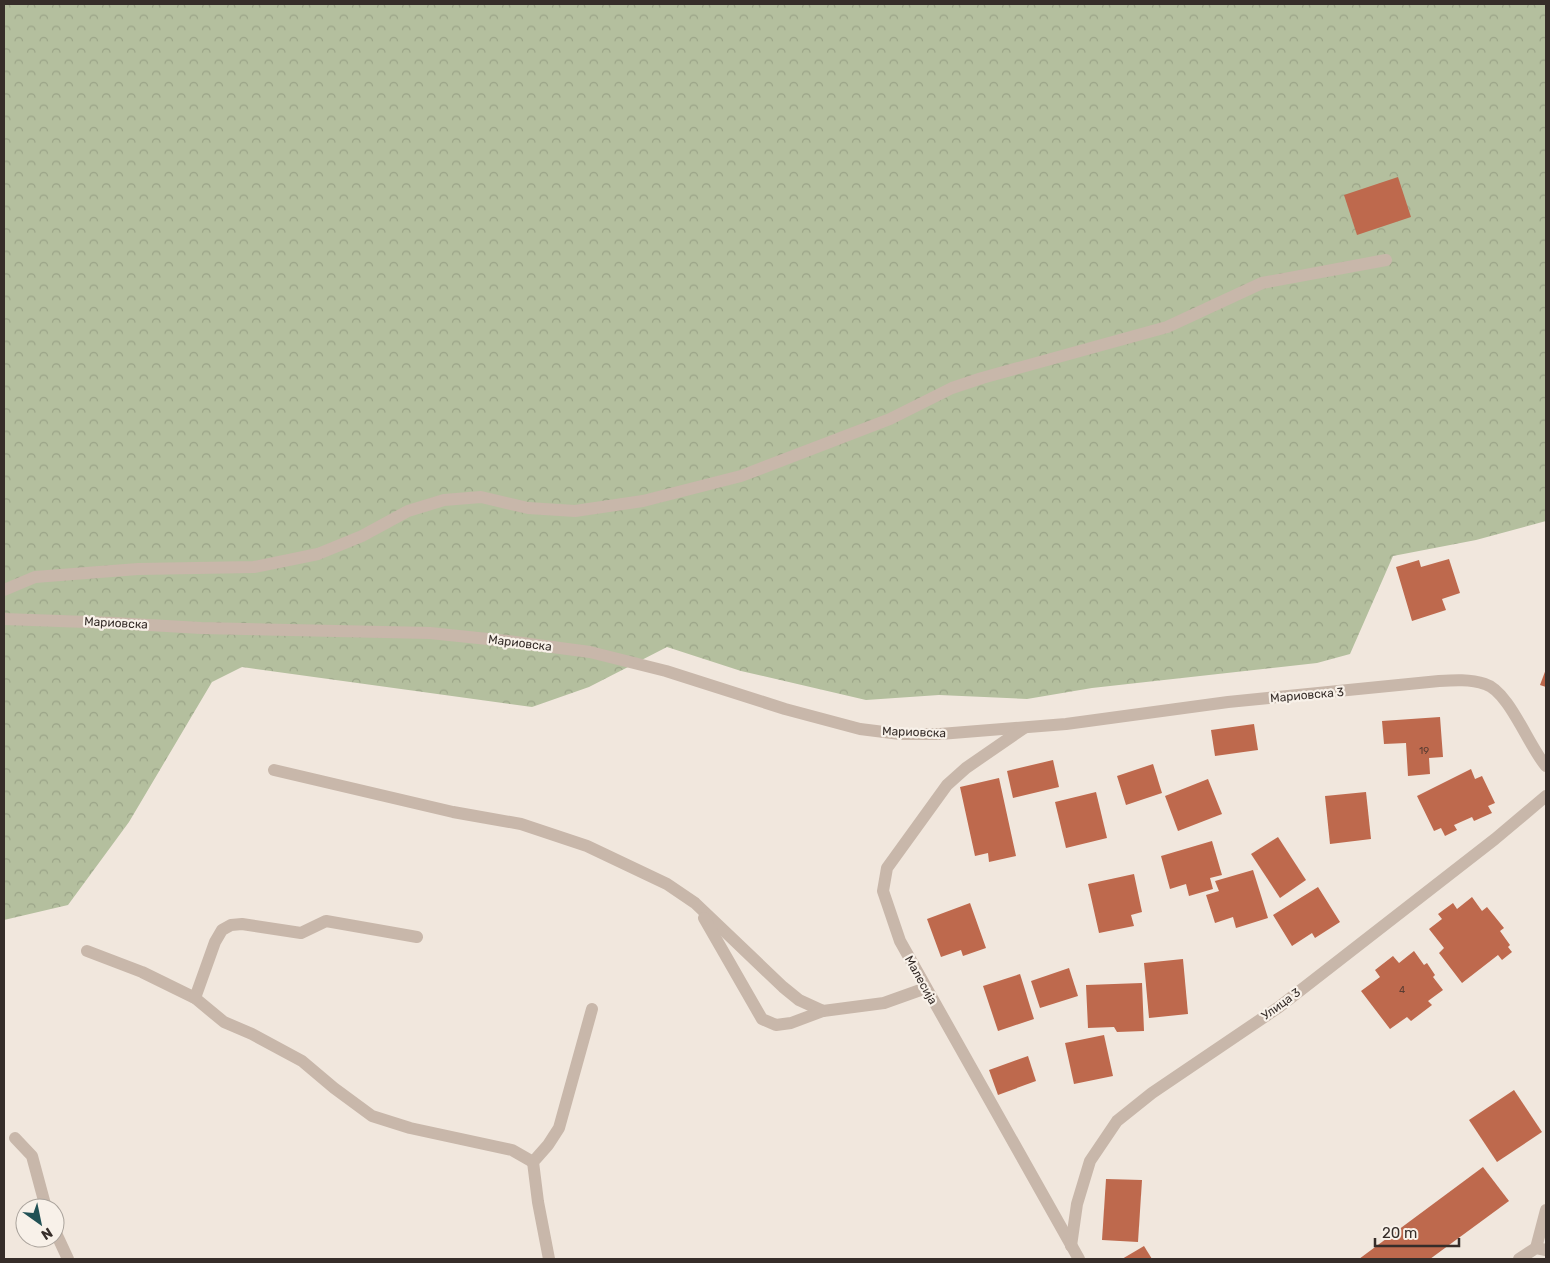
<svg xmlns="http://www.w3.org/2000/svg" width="1550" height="1263" font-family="Rubik,sans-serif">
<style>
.forest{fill:url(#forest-crowns)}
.building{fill:#be694d}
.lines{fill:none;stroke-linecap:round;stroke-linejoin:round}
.minor{stroke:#c8b7aa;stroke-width:12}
.labels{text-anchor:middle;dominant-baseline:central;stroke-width:4.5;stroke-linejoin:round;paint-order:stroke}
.number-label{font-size:10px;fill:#583c32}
.street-label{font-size:12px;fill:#362d29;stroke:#f8f1e9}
</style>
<defs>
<pattern id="forest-crowns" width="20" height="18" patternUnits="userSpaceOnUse" patternTransform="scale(1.25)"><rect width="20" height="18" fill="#b4bf9e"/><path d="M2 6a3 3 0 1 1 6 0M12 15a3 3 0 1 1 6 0" fill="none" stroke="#9ba488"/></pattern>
</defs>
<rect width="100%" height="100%" fill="#f1e7dd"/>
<path class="forest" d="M 4,4 L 1546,4 L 1546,521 L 1476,540 L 1393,556 L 1350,654 L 1317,663 L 1092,688 L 1027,699 L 939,695 L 866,700 L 741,671 L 667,647 L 589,687 L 532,707 L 242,667 L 212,682 L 129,822 L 68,905 L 4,920 Z"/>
<g class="building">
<path d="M 1398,177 L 1411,217 L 1357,235 L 1344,195 Z"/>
<path d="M 1449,559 L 1460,593 L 1442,599 L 1446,610 L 1412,621 L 1396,567 L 1419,560 L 1421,567 Z"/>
<path d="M 1546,669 L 1546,687 L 1540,685 Z"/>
<path d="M 1440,717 L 1443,757 L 1429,758 L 1430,774 L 1408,776 L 1406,743 L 1384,744 L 1382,721 Z"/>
<path d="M 1254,724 L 1258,750 L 1215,756 L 1211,730 Z"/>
<path d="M 1053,760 L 1059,787 L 1013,798 L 1007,771 Z"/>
<path d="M 1153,764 L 1162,793 L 1126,805 L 1117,776 Z"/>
<path d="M 1471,769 L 1475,779 L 1482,776 L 1495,803 L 1488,806 L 1492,813 L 1474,821 L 1472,817 L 1454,825 L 1457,830 L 1445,836 L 1441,828 L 1434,831 L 1417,796 Z"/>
<path d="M 999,778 L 1016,856 L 989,862 L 988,853 L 975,856 L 960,787 Z"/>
<path d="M 1208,779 L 1222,814 L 1178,831 L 1165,796 Z"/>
<path d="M 1096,792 L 1107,838 L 1066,848 L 1055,802 Z"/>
<path d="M 1366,792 L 1371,839 L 1330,844 L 1325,796 Z"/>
<path d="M 1278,837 L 1306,880 L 1280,898 L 1251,854 Z"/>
<path d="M 1212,841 L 1222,875 L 1210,878 L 1213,889 L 1189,896 L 1186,884 L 1170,889 L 1161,856 Z"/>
<path d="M 1253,870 L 1268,918 L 1236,928 L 1233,917 L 1215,923 L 1206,895 L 1219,891 L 1215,881 Z"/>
<path d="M 1134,874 L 1142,912 L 1131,915 L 1134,926 L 1099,933 L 1088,884 Z"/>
<path d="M 1318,887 L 1340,922 L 1315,938 L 1312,933 L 1292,946 L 1273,915 Z"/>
<path d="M 1472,897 L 1482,911 L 1487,907 L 1504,928 L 1500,931 L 1510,945 L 1508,947 L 1512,952 L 1502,960 L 1498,955 L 1462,983 L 1439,953 L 1444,948 L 1429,929 L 1442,919 L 1438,914 L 1453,903 L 1457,909 Z"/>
<path d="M 970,903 L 986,948 L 963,956 L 961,950 L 941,957 L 927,919 Z"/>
<path d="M 1414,951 L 1424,965 L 1427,963 L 1435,975 L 1433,977 L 1443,990 L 1428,1001 L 1432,1005 L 1411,1021 L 1407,1017 L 1390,1029 L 1361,991 L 1380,977 L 1375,970 L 1393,956 L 1399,963 Z"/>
<path d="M 1183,959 L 1188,1014 L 1149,1018 L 1144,963 Z"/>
<path d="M 1069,968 L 1078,996 L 1040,1008 L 1031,981 Z"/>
<path d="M 1020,974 L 1034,1019 L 998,1031 L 983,986 Z"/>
<path d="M 1142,983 L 1144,1031 L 1117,1032 L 1114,1027 L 1088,1028 L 1086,985 Z"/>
<path d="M 1104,1035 L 1113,1076 L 1074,1084 L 1065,1043 Z"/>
<path d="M 1028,1056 L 1036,1081 L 998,1095 L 989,1070 Z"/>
<path d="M 1514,1090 L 1542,1132 L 1497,1162 L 1469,1120 Z"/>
<path d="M 1483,1167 L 1509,1201 L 1430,1259 L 1359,1259 Z"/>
<path d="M 1106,1179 L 1142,1180 L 1138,1242 L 1102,1240 Z"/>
<path d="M 1144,1246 L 1152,1259 L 1122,1259 Z"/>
</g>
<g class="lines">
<g class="minor">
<path d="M 4,590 L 35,577 L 138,569 L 254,567 L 318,554 L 362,536 L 408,511 L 444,500 L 481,497 L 528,508 L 575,511 L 643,501 L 741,476 L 890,419 L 952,388 L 982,378 L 1167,327 L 1262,283 L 1386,260"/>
<path d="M 4,619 L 114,623 L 201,628 L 430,633 L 507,641 L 590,652 L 666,671 L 785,709 L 860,729 L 900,734 L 940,734 L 1066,724 L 1228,702 L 1439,681 C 1454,680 1470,679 1485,684 C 1509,691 1529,747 1546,766"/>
<path d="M 1024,728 L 966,768 L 947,785 L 887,868 L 883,891 L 900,941 L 1079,1259"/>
<path d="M 274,770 L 453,812 L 521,824 L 587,846 L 667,884 L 695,903 L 783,987 L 799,1000 L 823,1011 L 884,1003 L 926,988"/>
<path d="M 704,918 L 762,1019 L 776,1025 L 791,1023 L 823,1011"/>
<path d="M 87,951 L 142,972 L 195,998 L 224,1022 L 252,1034 L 302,1061 L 334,1088 L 372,1116 L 410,1128 L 512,1150 L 533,1162"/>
<path d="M 195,998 L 215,942 L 222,930 L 231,925 L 242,924 L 301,933 L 326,921 L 417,937"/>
<path d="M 15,1138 L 32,1156 L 46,1208"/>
<path d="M 55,1231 L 68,1259"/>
<path d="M 1071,1246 L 1077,1204 L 1090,1161 L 1117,1121 L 1152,1093 L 1279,1007 L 1495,839 L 1546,796"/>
<path d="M 1536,1248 L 1546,1210"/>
<path d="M 549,1259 L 538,1202 L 533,1162 L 548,1145 L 559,1128 L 592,1009"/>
<path d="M 1519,1259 L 1536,1248 L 1546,1250"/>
</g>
</g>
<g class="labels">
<g class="number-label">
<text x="1424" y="751">19</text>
<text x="1402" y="990">4</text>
</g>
<g class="street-label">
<text transform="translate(116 623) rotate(3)">Мариовска</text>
<text transform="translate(520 643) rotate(7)">Мариовска</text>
<text transform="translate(1307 695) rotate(-5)">Мариовска 3</text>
<text transform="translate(914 732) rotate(2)">Мариовска</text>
<text transform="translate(921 980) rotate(61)">Малесија</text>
<text transform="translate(1281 1004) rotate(-36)">Улица 3</text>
</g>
</g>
<rect width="1550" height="1263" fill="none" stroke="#362d29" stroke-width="10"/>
<g transform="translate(40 1223) rotate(147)"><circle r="24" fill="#f8f1e9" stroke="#aaa39c"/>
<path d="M0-4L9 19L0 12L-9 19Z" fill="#215155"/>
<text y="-8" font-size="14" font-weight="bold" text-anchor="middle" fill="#362d29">N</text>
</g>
<path d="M1375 1238v8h84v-8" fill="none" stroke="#362d29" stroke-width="2.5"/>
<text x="1382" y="1238" font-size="15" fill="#362d29" stroke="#f8f1e9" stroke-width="4" paint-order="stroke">20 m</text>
</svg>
